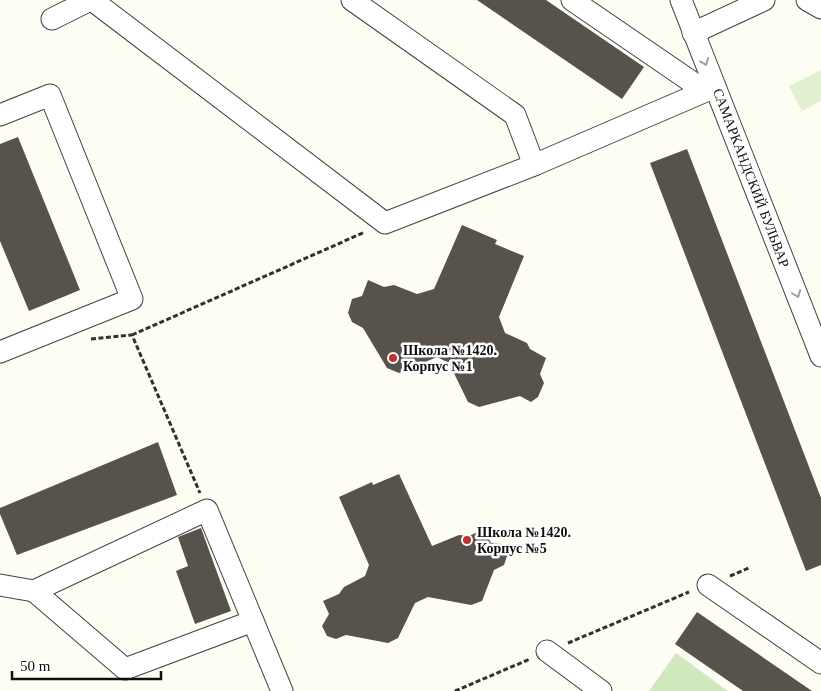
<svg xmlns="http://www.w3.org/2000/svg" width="821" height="691" font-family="'Times New Roman',serif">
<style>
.green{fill:#cfe8bd}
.pitch{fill:#e1f0ce}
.building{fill:#58524c}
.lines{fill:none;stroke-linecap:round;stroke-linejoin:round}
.minor-casing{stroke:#424242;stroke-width:23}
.path{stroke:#313131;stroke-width:3;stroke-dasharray:5 2.5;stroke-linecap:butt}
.minor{stroke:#fff;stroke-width:21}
.oneway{stroke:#9f9f9f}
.poi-dot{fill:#ba332d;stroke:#fff;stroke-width:2}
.labels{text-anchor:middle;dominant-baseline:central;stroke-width:5;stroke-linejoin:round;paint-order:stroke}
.street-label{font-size:14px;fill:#0f0f0f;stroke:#fff}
.poi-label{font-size:14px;font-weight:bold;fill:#0f0f0f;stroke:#fff;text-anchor:start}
</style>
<rect width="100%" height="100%" fill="#fefdf3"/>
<path class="green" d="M 676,653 L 728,691 L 649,691 Z"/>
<path class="pitch" d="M 821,70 L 821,101 L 802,111 L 789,86 Z"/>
<g class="building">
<path d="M 477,0 L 546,0 L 644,67 L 622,99 Z"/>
<path d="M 18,137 L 80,290 L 29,311 L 0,241 L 0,144 Z"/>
<path d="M 687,149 L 821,498 L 821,565 L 806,571 L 650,163 Z"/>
<path d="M 462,225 L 497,240 L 495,244 L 524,256 L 499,317 L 505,333 L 527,343 L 530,349 L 546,358 L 540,374 L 544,383 L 538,397 L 531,402 L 520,396 L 479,407 L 468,402 L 449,363 L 437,357 L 399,373 L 387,368 L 363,328 L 352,322 L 348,313 L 352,299 L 362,296 L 368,280 L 384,287 L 394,285 L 417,294 L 434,289 Z"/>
<path d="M 158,442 L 177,495 L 17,555 L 0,514 L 0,508 Z"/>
<path d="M 399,474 L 432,546 L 459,535 L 469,536 L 484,529 L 491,543 L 502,544 L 507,556 L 504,565 L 494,570 L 482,601 L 471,605 L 428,597 L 415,603 L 398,638 L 388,643 L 346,635 L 336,639 L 327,636 L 322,626 L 329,614 L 323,601 L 339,594 L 344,587 L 365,576 L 369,565 L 339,497 L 372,482 L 373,485 Z"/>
<path d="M 201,528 L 231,611 L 195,624 L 176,571 L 188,566 L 178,537 Z"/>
<path d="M 697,612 L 812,691 L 743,691 L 675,644 Z"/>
</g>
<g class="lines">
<defs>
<g id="minor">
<path d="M 92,0 L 385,223 L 534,165 L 715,87"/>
<path d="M 352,0 L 515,115 L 534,165"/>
<path d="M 572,0 L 705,91"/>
<path d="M 681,0 L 821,356"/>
<path d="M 807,0 L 821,8"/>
<path d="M 52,19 L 90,0"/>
<path d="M 693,33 L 764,0"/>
<path d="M 0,115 L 50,95 L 132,299 L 0,352"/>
<path d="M 0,585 L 34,591 L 207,510 L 282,691"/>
<path d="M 708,585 L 821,663"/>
<path d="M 34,591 L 125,669 L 253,621"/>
<path d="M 547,651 L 601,691"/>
</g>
</defs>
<use href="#minor" class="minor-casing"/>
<g class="path">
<path d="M 132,335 L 365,232"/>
<path d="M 91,339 L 132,335 L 200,493"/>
<path d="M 730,576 L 749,568"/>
<path d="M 568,643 L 689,592"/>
<path d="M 455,691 L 530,659"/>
</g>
<use href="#minor" class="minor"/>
</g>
<defs><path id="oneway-chevron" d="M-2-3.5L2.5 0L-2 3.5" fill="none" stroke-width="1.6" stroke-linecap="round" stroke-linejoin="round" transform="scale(1.25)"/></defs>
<g class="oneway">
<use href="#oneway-chevron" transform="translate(705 62) rotate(68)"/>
<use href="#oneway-chevron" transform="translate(797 294) rotate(69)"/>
</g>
<g class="poi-dot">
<circle cx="393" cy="358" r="5"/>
<circle cx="467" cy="540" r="5"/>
</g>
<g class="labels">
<g class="street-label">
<text transform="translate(751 178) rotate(69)">САМАРКАНДСКИЙ БУЛЬВАР</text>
</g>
<g class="poi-label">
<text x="403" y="350">Школа №1420.<tspan x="403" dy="16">Корпус №1</tspan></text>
<text x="477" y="532">Школа №1420.<tspan x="477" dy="16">Корпус №5</tspan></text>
</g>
</g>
<path d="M12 671v8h149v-8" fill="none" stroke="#0f0f0f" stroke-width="2.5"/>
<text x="20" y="671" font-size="15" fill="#0f0f0f" stroke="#ffffff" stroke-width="4" paint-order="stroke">50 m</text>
</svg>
